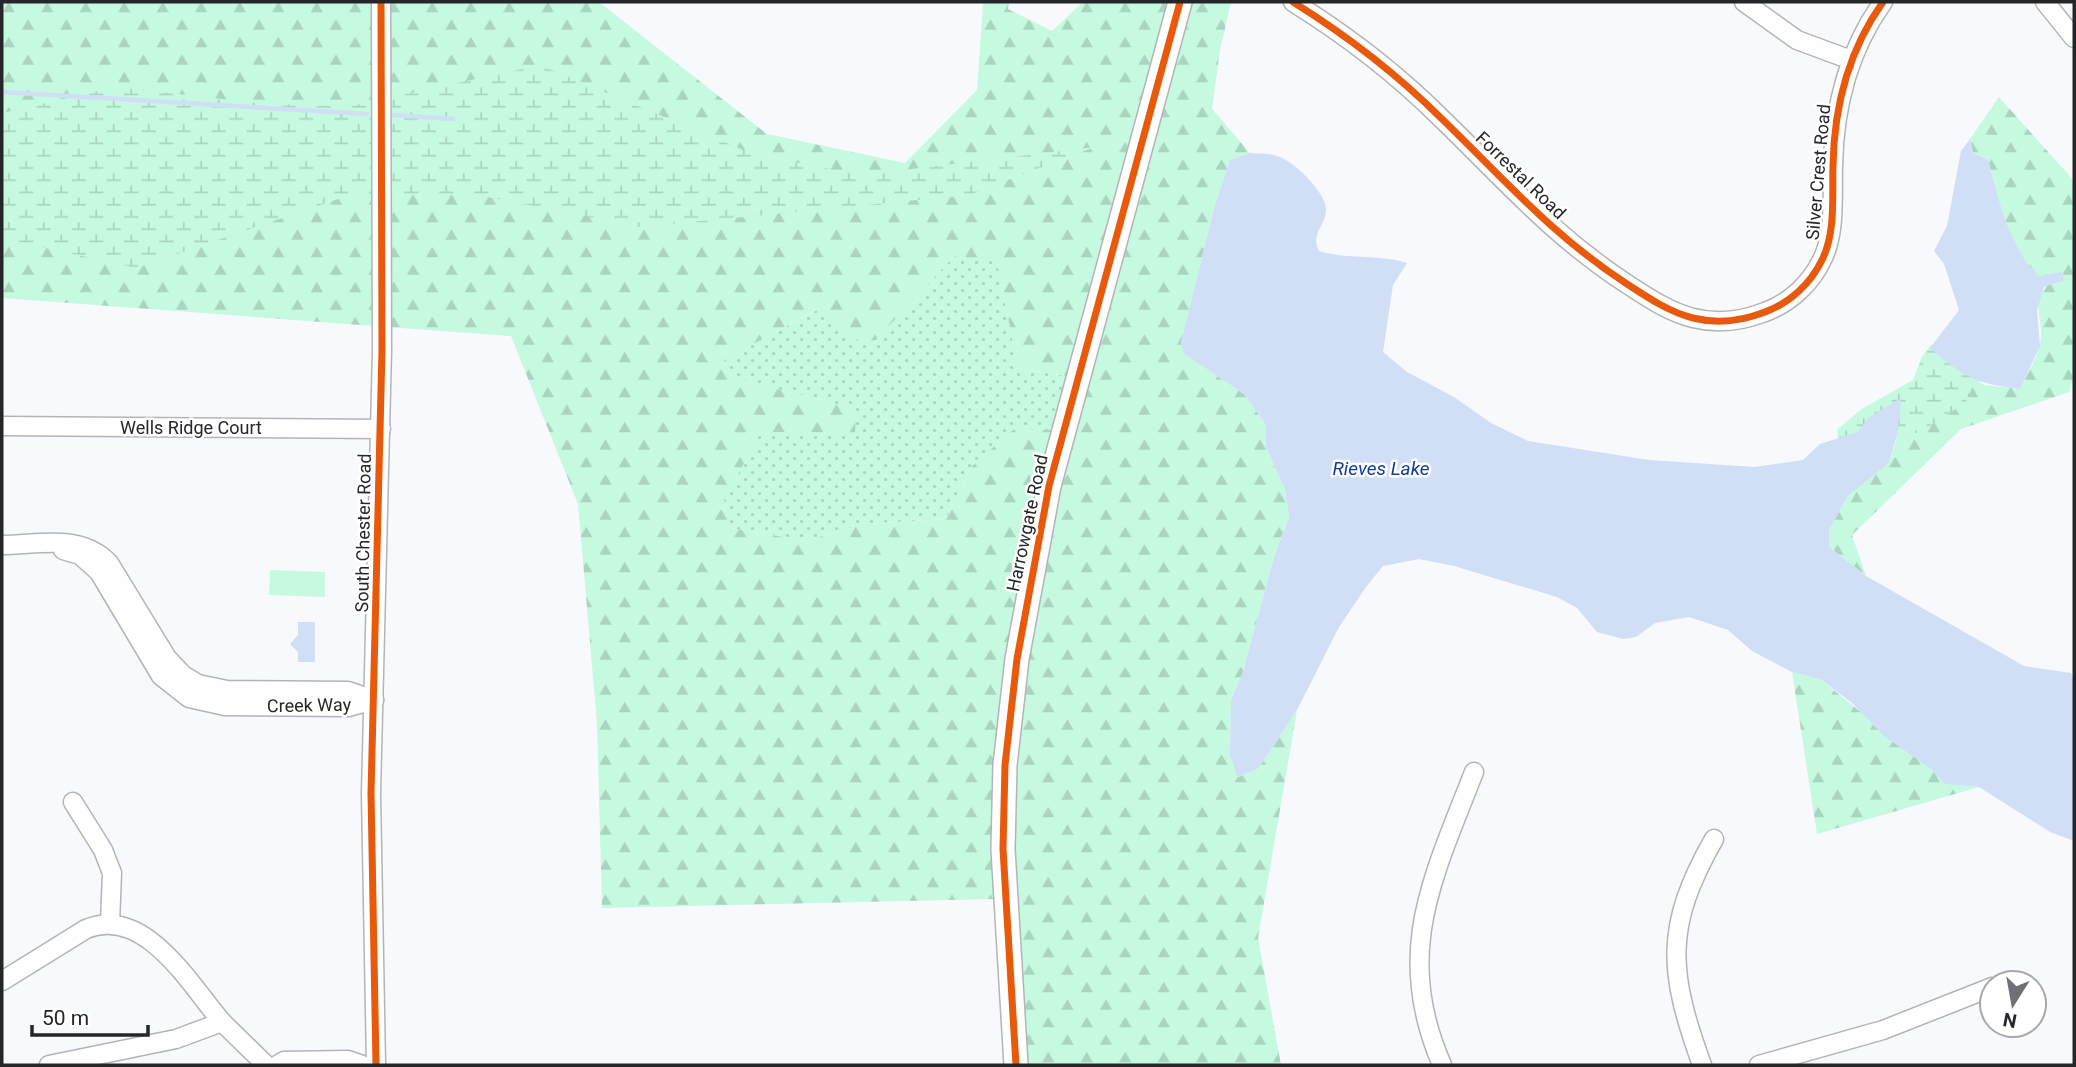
<svg xmlns="http://www.w3.org/2000/svg" width="2076" height="1067" font-family="Roboto,sans-serif">
<style>
.grass{fill:url(#grass-dots)}
.forest{fill:url(#forest-firs)}
.wetland{fill:url(#wetland-marsh)}
.garden{fill:#c5f9e0}
.water{fill:#d0def6}
.lines{fill:none;stroke-linecap:round;stroke-linejoin:round}
.stream{stroke:#d0def6;stroke-width:4.5}
.minor-casing{stroke:#b3b4b7;stroke-width:21}
.major-casing{stroke:#b3b4b7;stroke-width:26}
.minor{stroke:#fefeff;stroke-width:18}
.major{stroke:#fefeff;stroke-width:23}
.cycleway-casing{stroke:#fff;stroke-width:11}
.cycleway{stroke:#e8590c;stroke-width:7}
.labels{text-anchor:middle;dominant-baseline:central;stroke-width:5;stroke-linejoin:round;paint-order:stroke}
.street-label{font-size:18px;fill:#252629;stroke:#fff}
.water-label{font-size:19px;font-style:italic;fill:#113f97;stroke:#fff}
</style>
<defs>
<pattern id="grass-dots" width="8" height="8" patternUnits="userSpaceOnUse" patternTransform="scale(1.75)"><rect width="8" height="8" fill="#c5f9e0"/><path d="M2 2h.1M6 6h.1" fill="none" stroke="#a9d5c0" stroke-width="1.8" stroke-linecap="round"/></pattern>
<pattern id="forest-firs" width="22" height="20" patternUnits="userSpaceOnUse" patternTransform="scale(1.75)"><rect width="22" height="20" fill="#c5f9e0"/><path d="M5 1l3.5 6h-7zM16 11l3.5 6h-7z" fill="#a9d5c0"/></pattern>
<pattern id="wetland-marsh" width="20" height="14" patternUnits="userSpaceOnUse" patternTransform="scale(1.75)"><rect width="20" height="14" fill="#c5f9e0"/><path d="M1 5h8M5 5V1M11 12h8M15 12V8" fill="none" stroke="#a9d5c0"/></pattern>
</defs>
<rect width="100%" height="100%" fill="#f7f9fc"/>
<path class="grass" d="M 954,256 L 997,261 L 1018,368 L 1067,376 L 1051,430 L 1014,430 L 971,467 L 946,519 L 863,524 L 806,541 L 731,528 L 724,500 L 761,431 L 854,433 L 856,409 L 731,377 L 723,360 L 817,310 L 859,341 L 876,340 Z"/>
<g class="forest">
<path d="M 2,2 L 374,2 L 374,326 L 2,298 Z"/>
<path d="M 385,2 L 599,2 L 767,134 L 905,163 L 977,90 L 983,4 L 978,2 L 1009,2 L 1008,9 L 1052,31 L 1083,2 L 1168,2 L 1067,376 L 1018,368 L 997,262 L 954,256 L 876,340 L 859,341 L 816,310 L 724,360 L 731,377 L 856,409 L 855,433 L 761,432 L 724,500 L 731,528 L 806,541 L 863,524 L 946,519 L 971,467 L 1014,429 L 1051,430 L 1029,545 L 993,837 L 994,899 L 602,908 L 597,723 L 578,504 L 511,336 L 387,327 Z"/>
<path d="M 1180,2 L 1231,2 L 1220,50 L 1212,109 L 1250,153 L 1230,160 L 1214,208 L 1181,343 L 1184,354 L 1244,394 L 1266,425 L 1266,447 L 1285,489 L 1289,517 L 1275,554 L 1242,675 L 1231,700 L 1230,754 L 1238,777 L 1258,769 L 1297,710 L 1258,938 L 1281,1065 L 1018,1065 L 1006,926 L 1017,659 Z"/>
<path d="M 1999,97 L 2074,181 L 2074,373 L 2069,392 L 1961,429 L 1852,535 L 1866,576 L 1829,547 L 1829,530 L 1848,496 L 1889,463 L 1922,357 L 1931,345 L 1957,371 L 1985,385 L 2020,389 C 2026,376 2035,362 2039,348 C 2048,313 2021,305 2061,273 L 2038,276 C 2008,244 1999,202 1988,160 L 1973,153 L 1970,139 Z"/>
<path d="M 1792,672 L 1820,679 L 1931,769 L 1945,784 L 1979,787 L 1817,834 Z"/>
</g>
<g class="wetland">
<path d="M 540,65 L 753,154 L 861,175 L 1095,147 L 969,195 L 639,227 L 472,194 L 347,196 L 136,268 L 2,238 L 2,113 L 115,87 L 258,103 L 347,107 Z"/>
<path d="M 1931,345 L 1946,347 L 1985,378 L 1973,386 L 1965,403 L 1924,430 L 1886,444 L 1839,447 L 1837,430 L 1860,410 L 1913,380 L 1922,357 Z"/>
</g>
<path class="garden" d="M 270,570 L 325,572 L 325,597 L 269,595 Z"/>
<g class="water">
<path d="M 1970,139 L 1973,153 L 1988,160 C 1999,201 2008,244 2038,276 L 2061,272 L 2065,280 L 2044,287 L 2037,310 L 2040,346 L 2020,389 C 1976,384 1964,377 1930,348 L 1959,310 L 1944,264 L 1934,251 L 1947,226 L 1961,151 Z"/>
<path d="M 1250,153 C 1258,154 1269,153 1277,156 C 1293,160 1328,194 1326,211 C 1325,227 1310,233 1319,251 C 1348,260 1380,254 1407,263 L 1393,285 L 1383,352 L 1407,372 L 1454,397 L 1491,423 L 1528,441 L 1649,460 L 1755,467 L 1803,460 L 1820,444 L 1858,432 L 1868,418 L 1901,398 L 1898,430 L 1889,463 L 1848,496 L 1829,530 L 1829,547 L 1866,576 L 2024,666 L 2071,673 L 2074,682 L 2074,841 L 2050,832 L 1979,787 L 1945,784 L 1931,769 L 1884,736 L 1852,703 L 1820,679 L 1792,672 L 1752,651 L 1728,630 L 1689,617 L 1655,623 L 1636,637 L 1623,639 L 1597,632 L 1577,608 L 1557,597 L 1454,566 L 1419,559 L 1383,566 L 1366,587 L 1339,627 L 1297,710 L 1258,769 L 1237,777 L 1230,754 L 1231,700 L 1242,675 L 1275,554 L 1289,517 L 1285,489 L 1266,447 L 1266,425 L 1244,394 L 1184,354 L 1181,343 L 1214,208 L 1230,160 Z"/>
<path d="M 298,622 L 315,622 L 315,662 L 298,662 L 298,652 L 290,644 L 298,635 Z"/>
</g>
<g class="lines">
<g class="stream">
<path d="M 2,92 L 367,114"/>
<path d="M 394,115 L 453,119"/>
</g>
<defs>
<g id="minor">
<path d="M 1293,2 C 1346,35 1398,75 1442,119 C 1505,180 1552,235 1627,284 C 1647,297 1669,312 1693,318 C 1717,324 1742,321 1765,312 C 1790,303 1811,283 1822,260 C 1836,232 1832,196 1833,166 C 1834,106 1848,51 1883,2"/>
<path d="M 1744,2 L 1797,40 L 1851,60"/>
<path d="M 2045,2 L 2074,38"/>
<path d="M 2,426 L 381,429"/>
<path d="M 2,545 C 40,545 80,533 109,563 L 167,658 L 183,675 L 198,684 L 227,690 L 348,691 L 374,700"/>
<path d="M 63,550 L 80,555 L 99,572 L 161,676 L 189,698 L 225,706 L 348,707 L 374,700"/>
<path d="M 73,802 L 103,850 L 112,873 L 110,923"/>
<path d="M 2,981 L 86,929 C 145,905 190,985 222,1022"/>
<path d="M 49,1065 L 176,1039 L 222,1022 L 266,1065"/>
<path d="M 277,1065 L 284,1061 L 348,1060 L 362,1065"/>
<path d="M 376,1065 L 371,793 L 382,350 L 381,2"/>
<path d="M 1442,1065 C 1393,952 1433,878 1474,772"/>
<path d="M 1702,1065 C 1668,971 1664,927 1714,839"/>
<path d="M 1759,1065 L 1883,1030 L 1992,987"/>
</g>
<path id="major" d="M 1016,1065 L 1003,849 L 1005,765 L 1017,659 L 1049,486 L 1180,2"/>
</defs>
<use href="#minor" class="minor-casing"/>
<use href="#major" class="major-casing"/>
<use href="#minor" class="minor"/>
<use href="#major" class="major"/>
<defs>
<g id="cycleway">
<path d="M 1293,2 C 1346,35 1398,75 1442,119 C 1505,180 1552,235 1627,284 C 1647,297 1669,312 1693,318 C 1717,324 1742,321 1765,312 C 1790,303 1811,283 1822,260 C 1836,232 1832,196 1833,166 C 1834,106 1848,51 1883,2"/>
<path d="M 376,1065 L 371,793 L 382,350 L 381,2"/>
<path d="M 1016,1065 L 1003,849 L 1005,765 L 1017,659 L 1049,486 L 1180,2"/>
</g>
</defs>
<use href="#cycleway" class="cycleway-casing"/>
<use href="#cycleway" class="cycleway"/>
</g>
<g class="labels">
<g class="street-label">
<text transform="translate(1818 172) rotate(-85)">Silver Crest Road</text>
<text transform="translate(1521 175) rotate(44)">Forrestal Road</text>
<text x="191" y="427">Wells Ridge Court</text>
<text transform="translate(1027 523) rotate(-78)">Harrowgate Road</text>
<text transform="translate(363 533) rotate(-89)">South Chester Road</text>
<text transform="translate(309 705) rotate(-1)">Creek Way</text>
</g>
<g class="water-label">
<text x="1381" y="468">Rieves Lake</text>
</g>
</g>
<rect width="2076" height="1067" fill="none" stroke="#252629" stroke-width="7"/>
<g transform="translate(2013 1004) rotate(191)"><circle r="33" fill="#ffffff" stroke="#a8a8a9" stroke-width="2"/>
<path d="M0-5L12 26L0 18L-12 26Z" fill="#6e7073"/>
<text y="-10" font-size="19" font-weight="bold" text-anchor="middle" fill="#252629">N</text>
</g>
<path d="M32 1025v10h116v-10" fill="none" stroke="#252629" stroke-width="3.5"/>
<text x="42" y="1025" font-size="21" fill="#252629" stroke="#ffffff" stroke-width="5" paint-order="stroke">50 m</text>
</svg>
